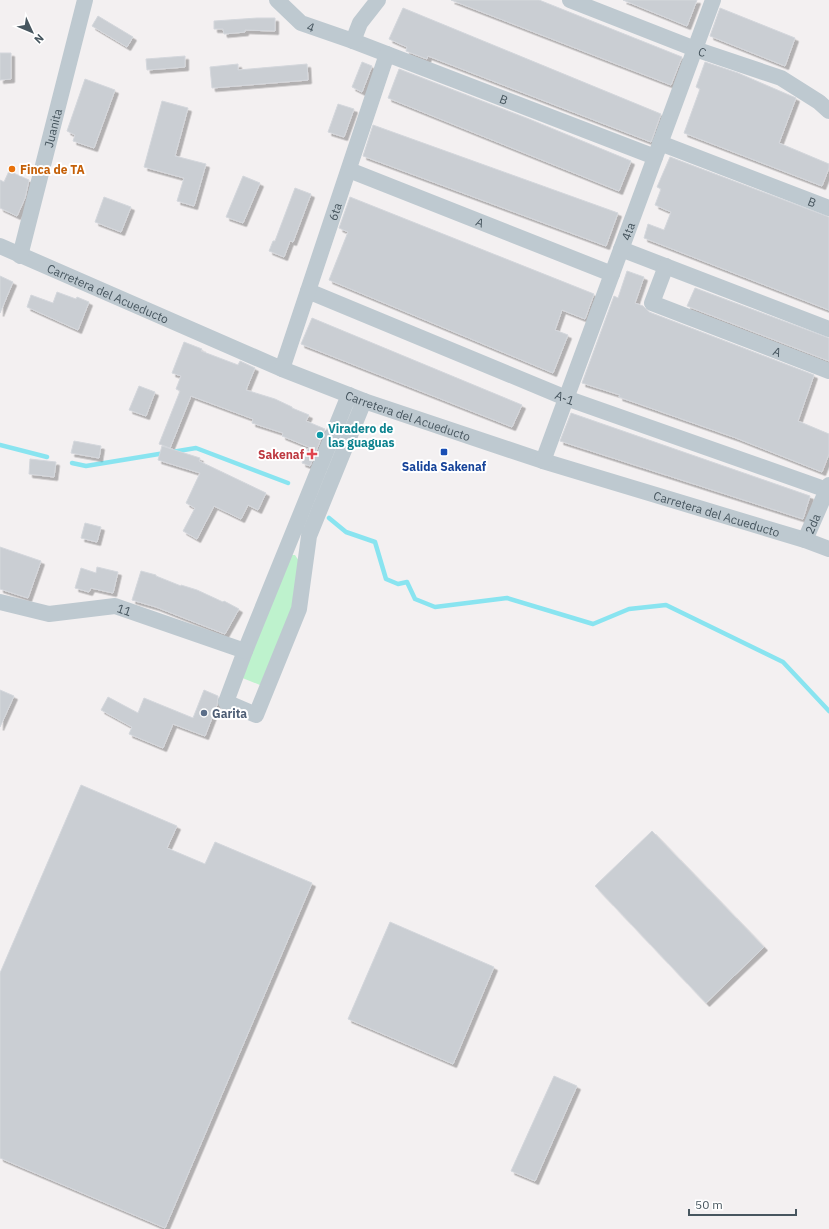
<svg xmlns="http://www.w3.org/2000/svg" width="829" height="1229" font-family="'IBM Plex Sans',sans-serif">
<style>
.green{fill:#bef2cd}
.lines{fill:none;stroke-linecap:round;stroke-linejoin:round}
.stream{stroke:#89e4f0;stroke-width:4.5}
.building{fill:#caced3;stroke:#d4d7dc;filter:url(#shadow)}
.minor{stroke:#bec9d0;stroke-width:16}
.food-dot{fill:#e8710a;stroke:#fff;stroke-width:1.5}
.culture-dot{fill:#0f9aa8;stroke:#fff;stroke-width:1.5}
.transit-dot{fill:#1a4fb4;stroke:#fff;stroke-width:1.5}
.health-dot{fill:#e0444e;stroke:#fff;stroke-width:1.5}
.service-dot{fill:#5c6f8a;stroke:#fff;stroke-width:1.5}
.labels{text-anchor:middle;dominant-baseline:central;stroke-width:4;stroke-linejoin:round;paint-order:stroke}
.street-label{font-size:12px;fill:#47565f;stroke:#fff}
.food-label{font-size:12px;font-weight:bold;fill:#c56008;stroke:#fff;text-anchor:start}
.culture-label{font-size:12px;font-weight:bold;fill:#0d838f;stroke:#fff;text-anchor:start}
.health-label{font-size:12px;font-weight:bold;fill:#be3a42;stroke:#fff;text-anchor:end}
.transit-label{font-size:12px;font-weight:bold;fill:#164399;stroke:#fff}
.service-label{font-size:12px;font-weight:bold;fill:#4e5e75;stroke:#fff;text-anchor:start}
</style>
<defs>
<filter id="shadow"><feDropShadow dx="3.5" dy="3.5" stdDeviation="0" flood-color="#0004"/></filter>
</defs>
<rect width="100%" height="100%" fill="#f3f0f1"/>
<path class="green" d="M 291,555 L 295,555 L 299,561 L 292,610 L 260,685 L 240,677 Z"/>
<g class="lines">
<g class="stream">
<path d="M 0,445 L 47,457"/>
<path d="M 172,452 L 196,448 L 288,483"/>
<path d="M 72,463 L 86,466 L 165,453"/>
<path d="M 329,518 L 346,532 L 375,542 L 386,579 L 398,584 L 407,582 L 415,599 L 435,607 L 507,598 L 593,624 L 629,609 L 666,605 L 783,662 L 829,711"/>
</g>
</g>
<g class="building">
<path d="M 451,0 L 539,0 L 682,57 L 671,85 Z"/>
<path d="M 623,0 L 697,0 L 687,26 Z"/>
<path d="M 403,8 L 661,114 L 651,142 L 428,56 L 427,59 L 406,51 L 407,47 L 389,39 Z"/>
<path d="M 720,8 L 795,38 L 785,66 L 710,36 Z"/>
<path d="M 98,16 L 133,37 L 127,47 L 92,26 Z"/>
<path d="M 257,18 L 275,18 L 275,31 L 245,30 L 245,32 L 224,34 L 223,29 L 214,29 L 214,21 Z"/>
<path d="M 0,53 L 11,53 L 11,79 L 0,80 Z"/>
<path d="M 185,56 L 185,67 L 147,70 L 146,59 Z"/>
<path d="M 362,62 L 372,66 L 362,92 L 352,87 Z"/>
<path d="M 705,62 L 738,73 L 796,98 L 779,143 L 829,164 L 829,168 L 822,186 L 684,133 L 700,89 L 696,87 Z"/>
<path d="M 238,64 L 238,70 L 307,64 L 308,80 L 212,88 L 210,67 Z"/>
<path d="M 399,69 L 529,119 L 631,161 L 619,191 L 388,98 Z"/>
<path d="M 85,79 L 115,90 L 94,148 L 73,141 L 75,135 L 67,131 Z"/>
<path d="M 162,101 L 188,108 L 175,156 L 206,164 L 194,206 L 177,201 L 184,178 L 144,167 Z"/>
<path d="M 338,104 L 354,109 L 344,137 L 328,132 Z"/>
<path d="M 373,125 L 618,213 L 606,246 L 363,156 Z"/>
<path d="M 670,157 L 829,217 L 829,310 L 644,238 L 648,224 L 664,230 L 671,212 L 655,205 L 661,189 L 657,187 Z"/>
<path d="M 9,171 L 29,180 L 25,198 L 17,216 L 0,208 L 0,180 L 4,182 Z"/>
<path d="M 243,176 L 260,183 L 243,223 L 226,217 Z"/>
<path d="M 295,188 L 311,194 L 293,242 L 290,241 L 284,257 L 269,251 L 273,241 L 275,241 Z"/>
<path d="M 104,197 L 131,207 L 121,232 L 95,222 Z"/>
<path d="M 350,197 L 594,294 L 585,319 L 562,310 L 555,330 L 568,335 L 553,373 L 329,280 L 348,232 L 339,228 Z"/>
<path d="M 627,271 L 644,277 L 635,303 L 643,306 L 649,312 L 814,375 L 798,421 L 829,434 L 829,454 L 822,472 L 736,438 L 619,397 L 620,395 L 582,383 L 614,296 L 618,298 Z"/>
<path d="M 0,276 L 13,282 L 0,313 Z"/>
<path d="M 695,288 L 829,338 L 829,361 L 687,306 Z"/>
<path d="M 57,292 L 76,299 L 77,297 L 89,302 L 78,330 L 27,307 L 31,295 L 53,303 Z"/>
<path d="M 312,318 L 522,405 L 512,427 L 301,344 Z"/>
<path d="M 184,342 L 202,349 L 201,351 L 238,365 L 240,361 L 255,368 L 246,390 L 275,399 L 292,407 L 292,408 L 309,415 L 306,421 L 325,429 L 310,466 L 302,463 L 309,447 L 282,436 L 283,433 L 252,423 L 253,419 L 191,396 L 170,448 L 159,444 L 180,391 L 176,389 L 181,376 L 172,373 Z"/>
<path d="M 139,386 L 155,392 L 146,416 L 129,410 Z"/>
<path d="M 571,413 L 810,496 L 803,519 L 560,441 Z"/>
<path d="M 74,441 L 101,446 L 99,458 L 71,453 Z"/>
<path d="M 162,446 L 200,458 L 199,461 L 266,493 L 258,510 L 248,505 L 241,519 L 214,506 L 197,539 L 183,531 L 195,508 L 186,503 L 200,473 L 158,460 Z"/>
<path d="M 30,459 L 56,462 L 54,477 L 29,474 Z"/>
<path d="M 85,523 L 101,527 L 97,542 L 81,538 Z"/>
<path d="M 0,547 L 41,561 L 28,598 L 0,589 Z"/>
<path d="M 97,567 L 118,572 L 113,593 L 91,588 L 89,592 L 75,588 L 81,568 L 96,573 Z"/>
<path d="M 141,571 L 156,575 L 156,576 L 181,586 L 181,585 L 197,590 L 223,602 L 224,601 L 239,609 L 225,634 L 156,607 L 132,600 Z"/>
<path d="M 0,690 L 14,696 L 0,727 Z"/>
<path d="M 204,690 L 218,696 L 217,705 L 205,736 L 173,724 L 163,748 L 129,734 L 132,727 L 101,710 L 108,697 L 138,713 L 144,698 L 193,718 Z"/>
<path d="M 81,785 L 177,826 L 167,848 L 205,864 L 215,842 L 312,883 L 165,1228 L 0,1158 L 0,973 Z"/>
<path d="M 652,831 L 764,947 L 706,1003 L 595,886 Z"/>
<path d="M 390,922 L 494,967 L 453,1064 L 348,1019 Z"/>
<path d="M 554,1076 L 577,1086 L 535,1181 L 511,1171 Z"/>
</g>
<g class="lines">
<g class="minor">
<path id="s1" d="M 277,0 L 301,23 L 353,41 L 655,157"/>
<path id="s2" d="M 570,0 L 695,49 L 781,78 L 819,102 L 829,111"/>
<path d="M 353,41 L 360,23 L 378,0"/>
<path id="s3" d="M 660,143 L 829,208"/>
<path id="s4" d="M 349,170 L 612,274"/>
<path id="s5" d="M 0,246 L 282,369 L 364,401 L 543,461 L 805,540 L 829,549"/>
<path d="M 621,249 L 829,329"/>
<path id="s6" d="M 20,256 L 85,0"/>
<path id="s7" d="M 666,266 L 652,303 L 829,371"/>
<path id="s8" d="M 308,291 L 566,398 L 827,490"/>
<path id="s9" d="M 282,369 L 387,54"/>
<path d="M 349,395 L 245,651 L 226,702 L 256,715 L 299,609 L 309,536 L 364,401"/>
<path id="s10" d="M 543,461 L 713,0"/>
<path id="s11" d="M 805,540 L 829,485"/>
<path id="s12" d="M 0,602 L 49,614 L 115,606 L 245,651"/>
</g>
</g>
<circle class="food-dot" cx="12" cy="169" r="4"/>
<circle class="culture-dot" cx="320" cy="435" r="4"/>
<rect class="transit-dot" x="440" y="448" width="8" height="8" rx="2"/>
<path class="health-dot" d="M310 448h4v4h4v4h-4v4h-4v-4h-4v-4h4z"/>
<circle class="service-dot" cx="204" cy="713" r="4"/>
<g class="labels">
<g class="street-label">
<text stroke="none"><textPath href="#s1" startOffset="44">4</textPath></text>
<text stroke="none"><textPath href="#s2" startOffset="142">C</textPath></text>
<text stroke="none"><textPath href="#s1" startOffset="250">B</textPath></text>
<text stroke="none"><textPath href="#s6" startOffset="132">Juanita</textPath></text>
<text stroke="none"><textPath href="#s3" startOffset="163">B</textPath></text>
<text stroke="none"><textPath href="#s9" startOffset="166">6ta</textPath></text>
<text stroke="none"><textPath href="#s4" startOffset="141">A</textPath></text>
<text stroke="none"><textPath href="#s10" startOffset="245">4ta</textPath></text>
<text stroke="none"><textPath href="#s5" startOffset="118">Carretera del Acueducto</textPath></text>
<text stroke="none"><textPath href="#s7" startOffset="174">A</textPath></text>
<text stroke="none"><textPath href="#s8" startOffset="278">A-1</textPath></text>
<text stroke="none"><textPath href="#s5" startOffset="442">Carretera del Acueducto</textPath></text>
<text stroke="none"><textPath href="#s5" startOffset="766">Carretera del Acueducto</textPath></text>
<text stroke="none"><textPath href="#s11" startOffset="18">2da</textPath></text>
<text stroke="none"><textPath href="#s12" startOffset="127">11</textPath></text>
</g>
<g class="food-label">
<text x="20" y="169">Finca de TA</text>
</g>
<g class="culture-label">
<text x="328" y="428">Viradero de<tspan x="328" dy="14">las guaguas</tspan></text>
</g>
<g class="health-label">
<text x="304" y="454">Sakenaf</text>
</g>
<g class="transit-label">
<text x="444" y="466">Salida Sakenaf</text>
</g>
<g class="service-label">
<text x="212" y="713">Garita</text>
</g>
</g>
<g transform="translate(32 32) rotate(134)" stroke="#ffffff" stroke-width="3" paint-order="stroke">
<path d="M0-3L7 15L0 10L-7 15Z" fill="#47565f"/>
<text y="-6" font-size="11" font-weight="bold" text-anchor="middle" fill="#47565f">N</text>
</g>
<path d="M689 1209v6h107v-6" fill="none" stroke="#47565f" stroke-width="2"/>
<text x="695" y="1209" font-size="12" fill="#47565f" stroke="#ffffff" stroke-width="3" paint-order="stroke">50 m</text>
</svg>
